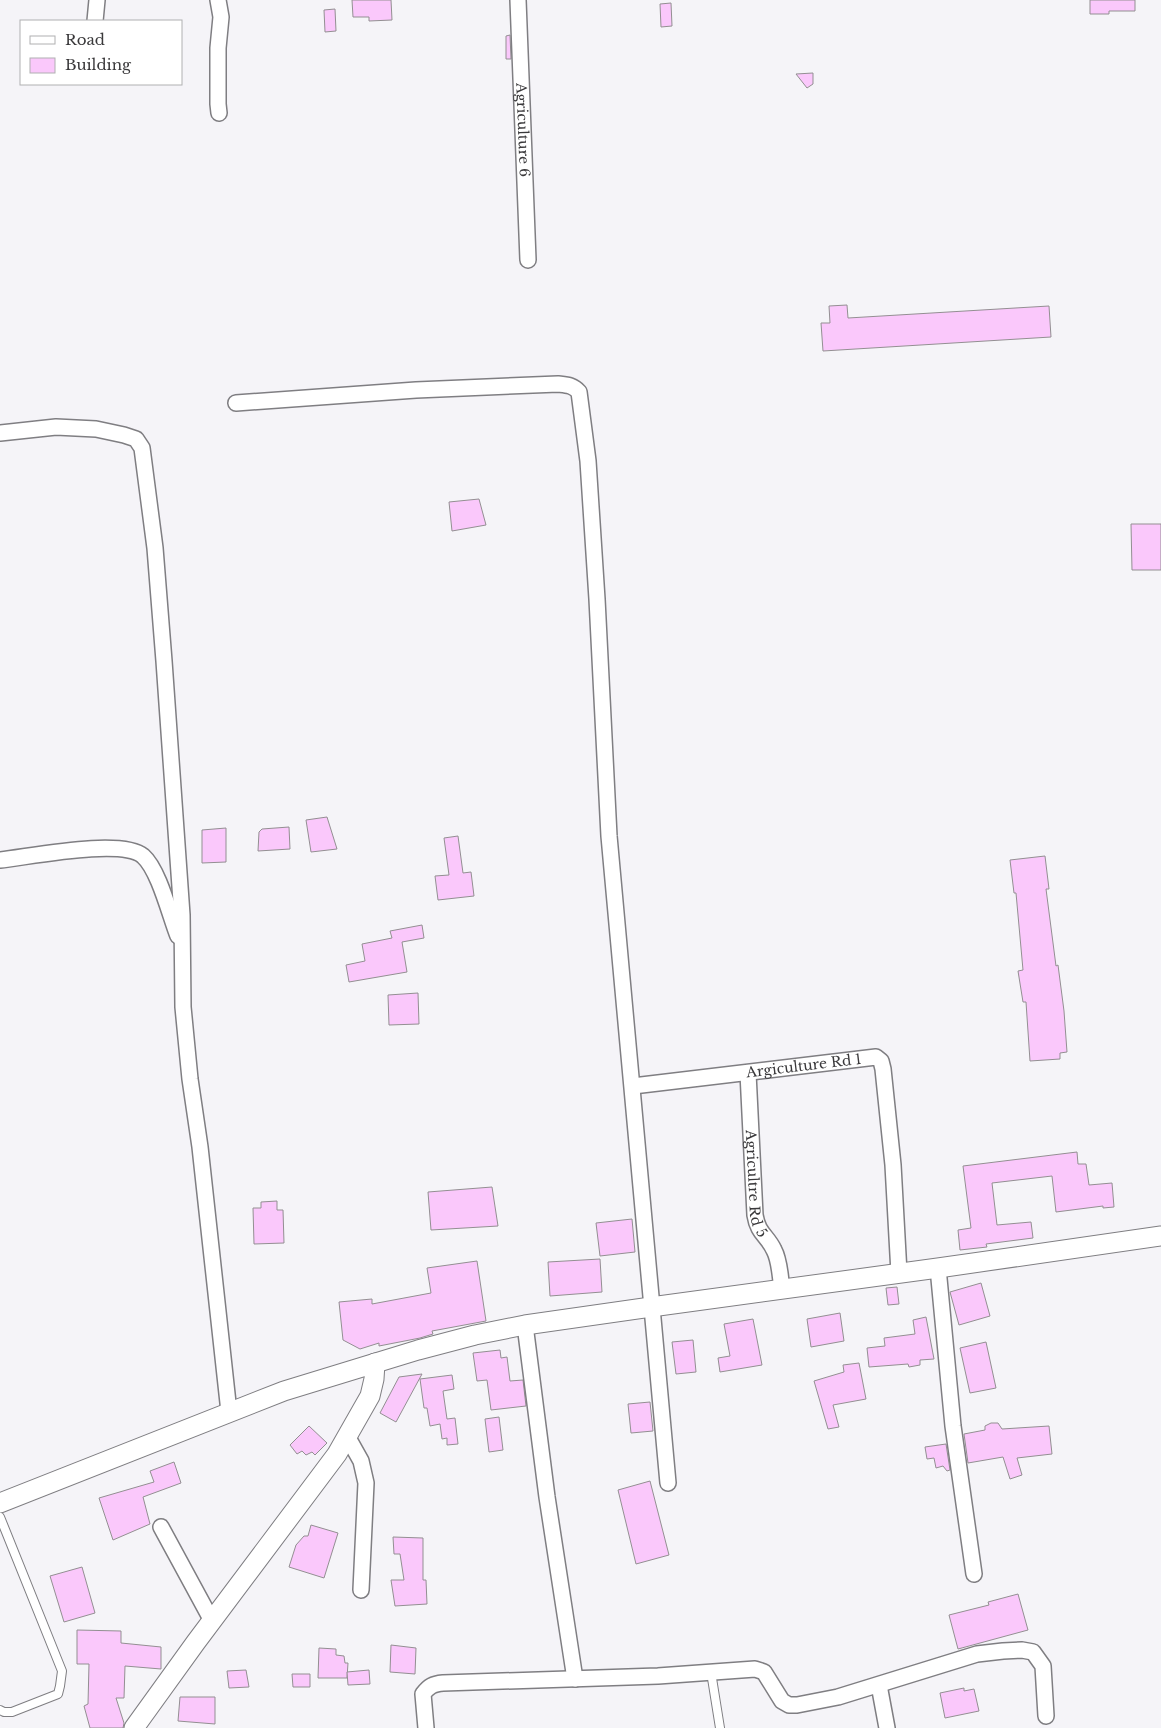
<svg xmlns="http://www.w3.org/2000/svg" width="1161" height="1728" font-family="'Libre Baskerville',serif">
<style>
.building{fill:#fac8fb;stroke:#938f92}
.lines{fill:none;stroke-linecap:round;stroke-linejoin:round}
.service-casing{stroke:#7f7e82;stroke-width:10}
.minor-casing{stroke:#7f7e82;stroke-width:18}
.tertiary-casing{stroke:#7f7e82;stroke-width:21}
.service{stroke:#fff;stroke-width:8}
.minor{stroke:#fff;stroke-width:15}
.tertiary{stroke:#fff;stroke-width:19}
.labels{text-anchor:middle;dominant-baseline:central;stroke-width:4;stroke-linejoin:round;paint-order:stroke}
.street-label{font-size:14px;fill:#3a393b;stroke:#fff}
</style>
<rect width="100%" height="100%" fill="#f5f4f8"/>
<g class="building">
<path d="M 352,0 L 391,0 L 392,20 L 369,21 L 369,17 L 353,17 Z"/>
<path d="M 1090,0 L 1135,0 L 1135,11 L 1109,11 L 1109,14 L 1090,14 Z"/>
<path d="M 671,3 L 672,26 L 661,27 L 660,4 Z"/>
<path d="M 335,9 L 336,31 L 325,32 L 324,10 Z"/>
<path d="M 510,35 L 511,59 L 506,59 L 506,36 Z"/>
<path d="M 813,73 L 813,84 L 807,88 L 796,74 Z"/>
<path d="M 847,305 L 848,318 L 1049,306 L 1051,337 L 823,351 L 821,323 L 830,323 L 829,306 Z"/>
<path d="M 479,499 L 486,525 L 452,531 L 449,502 Z"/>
<path d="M 1131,524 L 1161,524 L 1161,570 L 1132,570 Z"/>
<path d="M 327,817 L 337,849 L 311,852 L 306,820 Z"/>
<path d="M 289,827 L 290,849 L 258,851 L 259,832 L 262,829 Z"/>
<path d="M 226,828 L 226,862 L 202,863 L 202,830 Z"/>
<path d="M 458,836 L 463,873 L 471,872 L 474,896 L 438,900 L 435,876 L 449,875 L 444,838 Z"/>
<path d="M 1045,856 L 1049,889 L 1046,889 L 1056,966 L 1058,965 L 1064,1011 L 1067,1052 L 1060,1053 L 1060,1059 L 1030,1061 L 1026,1002 L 1023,1002 L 1018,971 L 1023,970 L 1016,893 L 1014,893 L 1010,860 Z"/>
<path d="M 422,925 L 424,938 L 402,942 L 407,972 L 349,982 L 346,965 L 365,961 L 362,944 L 392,938 L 390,931 Z"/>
<path d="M 418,993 L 419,1024 L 389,1025 L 388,995 Z"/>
<path d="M 1077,1152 L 1078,1164 L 1086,1164 L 1089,1185 L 1112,1183 L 1114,1207 L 1103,1208 L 1103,1206 L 1056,1212 L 1052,1176 L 992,1183 L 997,1225 L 1031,1222 L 1033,1238 L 986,1244 L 987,1247 L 960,1250 L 958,1230 L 971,1228 L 963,1166 Z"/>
<path d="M 492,1187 L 498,1226 L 431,1230 L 428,1192 Z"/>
<path d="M 277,1201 L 277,1210 L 283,1210 L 284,1243 L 254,1244 L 253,1208 L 261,1208 L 261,1202 Z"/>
<path d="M 632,1219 L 635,1252 L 600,1256 L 596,1223 Z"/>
<path d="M 600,1259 L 602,1292 L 550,1296 L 548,1262 Z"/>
<path d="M 477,1261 L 486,1321 L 432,1331 L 433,1334 L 420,1338 L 379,1346 L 379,1343 L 360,1349 L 343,1340 L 339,1302 L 372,1299 L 372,1304 L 431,1293 L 427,1268 Z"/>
<path d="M 981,1283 L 990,1316 L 959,1325 L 950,1292 Z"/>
<path d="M 897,1287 L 899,1304 L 888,1305 L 886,1288 Z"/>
<path d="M 840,1313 L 844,1341 L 811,1347 L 807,1319 Z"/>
<path d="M 926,1317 L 934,1359 L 920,1360 L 920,1365 L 909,1367 L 908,1364 L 869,1367 L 867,1348 L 885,1346 L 884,1338 L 915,1334 L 913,1320 Z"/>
<path d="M 753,1319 L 762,1365 L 720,1372 L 718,1358 L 730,1356 L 724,1324 Z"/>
<path d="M 693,1340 L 696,1372 L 676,1374 L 672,1342 Z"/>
<path d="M 986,1342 L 996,1388 L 970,1393 L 960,1348 Z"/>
<path d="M 500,1350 L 501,1358 L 507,1357 L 510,1381 L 523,1380 L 526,1406 L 491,1410 L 487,1380 L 477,1381 L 473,1353 Z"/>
<path d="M 859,1363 L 866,1399 L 833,1405 L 839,1427 L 828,1429 L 814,1381 L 844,1372 L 843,1365 Z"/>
<path d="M 422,1374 L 396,1422 L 380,1413 L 399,1377 Z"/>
<path d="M 452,1375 L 454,1389 L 443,1391 L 447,1419 L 455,1418 L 458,1444 L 447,1445 L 447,1438 L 442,1439 L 440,1424 L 430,1426 L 427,1408 L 424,1408 L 420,1379 Z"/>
<path d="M 650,1402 L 653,1431 L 631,1433 L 628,1404 Z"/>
<path d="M 499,1417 L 503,1450 L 489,1452 L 485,1419 Z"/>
<path d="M 991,1423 L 998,1423 L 1002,1429 L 1049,1426 L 1052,1454 L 1017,1458 L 1022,1475 L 1010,1479 L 1003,1457 L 968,1463 L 964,1434 L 985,1430 L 985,1426 Z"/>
<path d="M 309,1426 L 327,1443 L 315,1455 L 312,1452 L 306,1455 L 302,1451 L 297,1454 L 290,1445 Z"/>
<path d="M 946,1444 L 950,1470 L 947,1471 L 943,1466 L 936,1468 L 934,1458 L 927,1459 L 925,1447 Z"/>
<path d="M 174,1462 L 181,1483 L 143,1497 L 150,1524 L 113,1540 L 99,1498 L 154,1482 L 150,1471 Z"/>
<path d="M 650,1481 L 669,1555 L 636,1564 L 618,1490 Z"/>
<path d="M 311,1525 L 338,1533 L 324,1578 L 289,1567 L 296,1545 L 304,1536 L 308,1536 Z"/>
<path d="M 393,1537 L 423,1538 L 423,1580 L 426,1580 L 427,1604 L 395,1606 L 391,1580 L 404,1580 L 400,1554 L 394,1554 Z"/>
<path d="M 82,1567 L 95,1613 L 64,1622 L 50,1576 Z"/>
<path d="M 1018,1594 L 1028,1630 L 958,1649 L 949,1615 L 989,1605 L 988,1602 Z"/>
<path d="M 77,1630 L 121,1631 L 121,1643 L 161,1647 L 161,1669 L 125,1666 L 124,1698 L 116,1698 L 124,1723 L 123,1728 L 90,1728 L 84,1706 L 88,1704 L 89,1664 L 77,1664 Z"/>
<path d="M 391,1645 L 416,1648 L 415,1674 L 390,1672 Z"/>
<path d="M 319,1648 L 336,1649 L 336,1655 L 344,1656 L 345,1663 L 348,1663 L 347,1678 L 318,1678 Z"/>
<path d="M 246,1670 L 249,1687 L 229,1688 L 227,1671 Z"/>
<path d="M 369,1670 L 370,1684 L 348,1685 L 347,1672 Z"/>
<path d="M 292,1674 L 310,1674 L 310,1687 L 293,1687 Z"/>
<path d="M 964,1688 L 964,1691 L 974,1689 L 979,1711 L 945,1718 L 940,1693 Z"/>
<path d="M 180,1697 L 215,1697 L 215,1724 L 178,1721 Z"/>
</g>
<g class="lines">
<defs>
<g id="service">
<path d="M 0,1517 L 62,1671 L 60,1686 L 58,1694 L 12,1712 L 4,1712 L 0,1710"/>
<path d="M 711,1672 L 720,1728"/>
</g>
<g id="minor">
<path d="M 218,0 L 221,17 L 218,48 L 218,104 L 219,113"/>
<path id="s1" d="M 518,0 L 528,260"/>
<path d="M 95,21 L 97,0"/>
<path d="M 236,403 L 416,390 L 558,384 C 567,385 573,385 579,392 L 588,461 L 597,599 L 609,836 L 668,1483"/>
<path d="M 0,433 L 56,427 L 96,429 L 124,435 L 136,439 L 142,448 L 155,548 L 164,661 L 182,915 L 183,1007 L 190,1079 L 200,1147 L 229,1412"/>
<path d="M 0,860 C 29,857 121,838 143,856 C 159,870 170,916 178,936"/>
<path id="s2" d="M 748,1073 L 755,1215 C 758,1234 767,1235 774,1250 C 780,1261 780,1277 782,1289"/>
<path id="s3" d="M 633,1086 L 876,1057 L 881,1061 L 883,1069 L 893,1165 L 899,1273"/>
<path d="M 938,1268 L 953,1426 L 974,1574"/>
<path d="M 525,1325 L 547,1497 L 575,1679"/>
<path d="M 347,1436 L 361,1461 L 366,1483 L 361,1590"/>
<path d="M 161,1527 L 212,1621"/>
<path d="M 879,1685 L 887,1728"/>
<path d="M 426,1728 L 423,1694 C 429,1686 433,1684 443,1683 L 658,1676 L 755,1669 L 764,1672 L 782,1701 L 789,1705 L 797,1705 L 838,1697 L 977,1654 L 1003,1651 L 1022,1650 L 1033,1652 L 1043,1666 L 1046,1716"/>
</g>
<g id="tertiary">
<path d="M 0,1503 L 284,1391 L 418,1350 L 475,1335 L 525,1325 L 651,1307 L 938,1268 L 1161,1236"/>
<path d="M 134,1728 L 196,1642 L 337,1454 L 370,1396 L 374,1379 L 375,1363"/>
</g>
</defs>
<use href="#service" class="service-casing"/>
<use href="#minor" class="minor-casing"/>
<use href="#tertiary" class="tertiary-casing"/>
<use href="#service" class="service"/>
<use href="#minor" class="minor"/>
<use href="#tertiary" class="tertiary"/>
</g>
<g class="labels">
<g class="street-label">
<text stroke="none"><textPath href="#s1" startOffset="130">Agriculture 6</textPath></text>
<text stroke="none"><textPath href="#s3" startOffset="172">Argiculture Rd 1</textPath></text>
<text stroke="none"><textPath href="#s2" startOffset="111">Agricultre Rd 5</textPath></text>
</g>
</g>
<rect x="20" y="20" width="162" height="65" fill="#ffffff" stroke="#b0b0b1"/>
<rect x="30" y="36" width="25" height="8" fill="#ffffff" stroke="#b0b0b1"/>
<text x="65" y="45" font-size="15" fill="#3a393b">Road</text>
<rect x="30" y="58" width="25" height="15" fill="#fac8fb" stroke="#b0b0b1"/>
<text x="65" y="70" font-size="15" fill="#3a393b">Building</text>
</svg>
